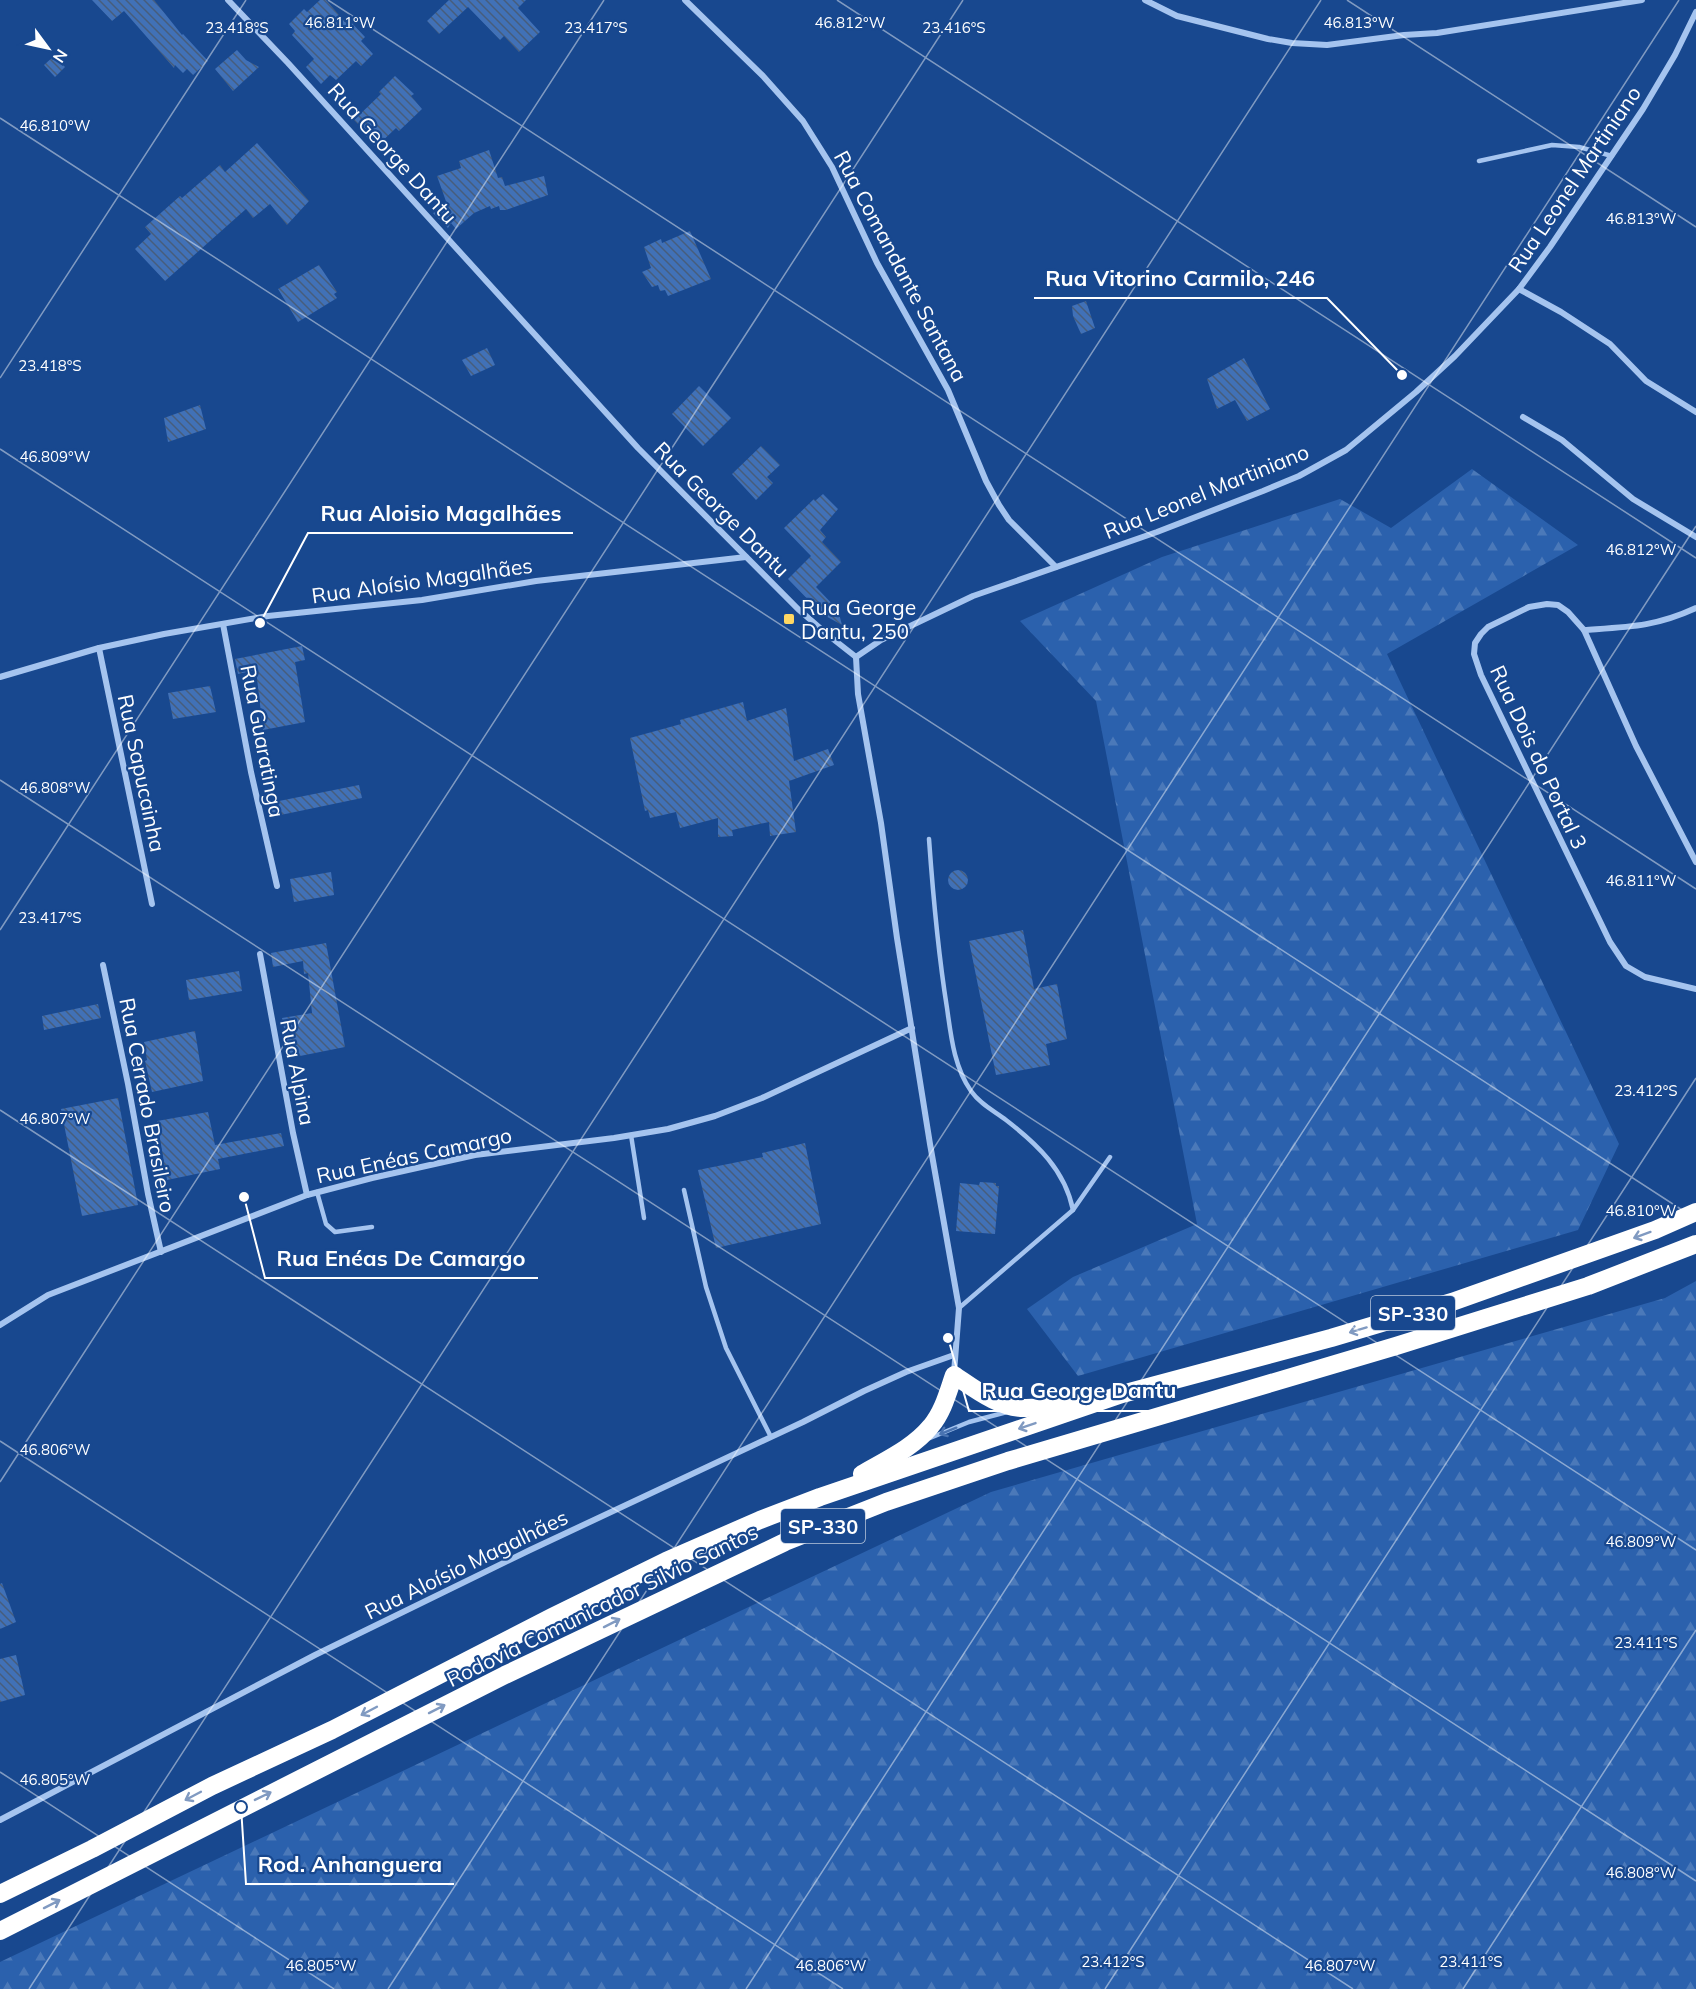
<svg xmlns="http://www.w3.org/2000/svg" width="1696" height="1989" font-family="Mulish,sans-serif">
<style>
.forest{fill:url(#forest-firs)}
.building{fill:url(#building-back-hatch)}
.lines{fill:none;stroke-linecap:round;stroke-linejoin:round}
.lane{stroke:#a5c4ef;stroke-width:4.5}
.street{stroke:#a5c4ef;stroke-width:6}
.highway{stroke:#fff;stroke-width:18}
.oneway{stroke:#809ac1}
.oneway2{stroke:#4973b1}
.ticks{fill:none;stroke:#fff;stroke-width:1.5;stroke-opacity:0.45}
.poi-dot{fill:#ffd763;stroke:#18488f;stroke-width:2}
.labels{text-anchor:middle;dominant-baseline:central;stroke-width:4.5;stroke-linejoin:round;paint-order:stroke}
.shield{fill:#18488f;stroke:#bac8dd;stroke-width:1.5}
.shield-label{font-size:20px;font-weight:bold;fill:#fff}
.street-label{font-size:21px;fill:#fff;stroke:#18488f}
.poi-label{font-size:21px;fill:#fff;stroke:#18488f;text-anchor:start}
.ticks-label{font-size:15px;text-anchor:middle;fill:#fff;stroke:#18488f;stroke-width:4.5;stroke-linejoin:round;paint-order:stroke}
.leader{fill:none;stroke:#fff;stroke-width:2}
.callout-dot{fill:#fff;stroke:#18488f;stroke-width:2}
.callout-label{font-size:22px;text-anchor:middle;font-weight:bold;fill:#fff;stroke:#18488f;stroke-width:4.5;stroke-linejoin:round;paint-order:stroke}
</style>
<defs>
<pattern id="forest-firs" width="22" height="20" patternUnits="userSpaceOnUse" patternTransform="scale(1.5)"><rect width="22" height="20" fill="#2b61ad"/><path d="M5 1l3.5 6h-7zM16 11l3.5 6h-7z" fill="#4b79b9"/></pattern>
<pattern id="building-back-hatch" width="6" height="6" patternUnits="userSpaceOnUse" patternTransform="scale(1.5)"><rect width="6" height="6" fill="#4171b7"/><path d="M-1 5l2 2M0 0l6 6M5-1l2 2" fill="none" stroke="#475d7c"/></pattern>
</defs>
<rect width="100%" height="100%" fill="#18488f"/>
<g class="forest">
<path d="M 1472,469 L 1578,545 L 1387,654 L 1619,1144 L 1578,1230 L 1078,1376 L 1027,1309 L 1073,1277 L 1197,1224 L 1096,701 L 1020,621 L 1162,557 L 1340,499 L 1391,528 Z"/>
<path d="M 1696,1281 L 1696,1989 L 0,1989 L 0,1962 L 991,1492 L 1665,1298 Z"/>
</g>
<g class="building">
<path d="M 92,0 L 154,0 L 182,35 L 183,34 L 208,61 L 193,75 L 187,69 L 183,73 L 175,65 L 174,68 L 124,11 L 112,21 Z"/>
<path d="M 320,0 L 326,0 L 345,22 L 348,19 L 365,37 L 361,41 L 373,54 L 361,66 L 356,61 L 336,80 L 330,75 L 321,84 L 306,67 L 314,59 L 292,35 L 295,31 L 289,24 L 304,9 L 307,12 Z"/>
<path d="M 449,0 L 526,0 L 518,8 L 540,32 L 519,52 L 504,36 L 500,40 L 468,7 L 439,34 L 427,21 Z"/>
<path d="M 237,50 L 246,60 L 259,67 L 233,91 L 215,69 Z"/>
<path d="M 54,56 L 65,67 L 55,77 L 44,65 Z"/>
<path d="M 395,76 L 414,94 L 411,96 L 422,109 L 399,131 L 396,128 L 376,147 L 359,128 L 360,126 L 354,120 L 381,94 L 379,92 Z"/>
<path d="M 257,143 L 309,201 L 287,225 L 270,204 L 253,218 L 246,209 L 165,281 L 135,249 L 151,234 L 145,227 L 180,196 L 182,198 L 220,165 L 225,172 Z"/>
<path d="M 489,150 L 498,178 L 502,177 L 505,186 L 544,176 L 548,195 L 506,210 L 500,210 L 499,206 L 491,209 L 490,206 L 474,213 L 456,229 L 451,223 L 448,228 L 433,213 L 448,207 L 437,176 L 461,168 L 459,161 Z"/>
<path d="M 690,231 L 711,279 L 668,296 L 665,290 L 660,291 L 658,285 L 652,287 L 642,272 L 651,268 L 644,247 L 661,239 L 662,243 Z"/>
<path d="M 319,265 L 337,292 L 334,294 L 337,298 L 298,322 L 278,289 Z"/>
<path d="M 1086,301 L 1095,328 L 1081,334 L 1073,316 L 1072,306 Z"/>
<path d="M 487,348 L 495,365 L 471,376 L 462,360 Z"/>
<path d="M 1244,358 L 1270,409 L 1247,421 L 1235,400 L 1217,409 L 1207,379 Z"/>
<path d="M 699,386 L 731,418 L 703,446 L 672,414 Z"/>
<path d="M 200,405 L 206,429 L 168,442 L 164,418 Z"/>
<path d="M 761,446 L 780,465 L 767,477 L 773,483 L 756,500 L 732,474 Z"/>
<path d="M 823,494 L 838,509 L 820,530 L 826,537 L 822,542 L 841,562 L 816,587 L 838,610 L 842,625 L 822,614 L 788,579 L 811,556 L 784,528 L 814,499 L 815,501 Z"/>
<path d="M 302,646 L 305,660 L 295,662 L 305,722 L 263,730 L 256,670 L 238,674 L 235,659 Z"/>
<path d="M 210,686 L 216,712 L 173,719 L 168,693 Z"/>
<path d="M 743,702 L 747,721 L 786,708 L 794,761 L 828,749 L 834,765 L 789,781 L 796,832 L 770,836 L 769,822 L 732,830 L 733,836 L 718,837 L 718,818 L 680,828 L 676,812 L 650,818 L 648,810 L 645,811 L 630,738 L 681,724 L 680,720 Z"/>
<path d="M 359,785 L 362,798 L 271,817 L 269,803 Z"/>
<circle cx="958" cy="880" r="10"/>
<path d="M 331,872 L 334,895 L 294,902 L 290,879 Z"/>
<path d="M 1023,930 L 1034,989 L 1057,984 L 1067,1039 L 1046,1044 L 1050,1065 L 996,1075 L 969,941 Z"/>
<path d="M 326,943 L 345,1047 L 290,1058 L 282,1018 L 312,1013 L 308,973 L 304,974 L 303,961 L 273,967 L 271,953 Z"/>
<path d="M 239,971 L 242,991 L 189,1000 L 186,980 Z"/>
<path d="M 98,1004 L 101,1018 L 44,1030 L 42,1016 Z"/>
<path d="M 195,1031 L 203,1081 L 152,1092 L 145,1061 L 147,1060 L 144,1042 Z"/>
<path d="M 118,1098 L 138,1205 L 82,1216 L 61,1109 Z"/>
<path d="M 208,1112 L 215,1145 L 281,1133 L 284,1146 L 218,1159 L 220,1169 L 167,1180 L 157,1121 Z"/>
<path d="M 805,1143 L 821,1224 L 716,1248 L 698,1170 L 763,1157 L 762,1153 Z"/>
<path d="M 980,1182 L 996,1183 L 996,1186 L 999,1186 L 995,1234 L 956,1231 L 960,1183 L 979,1185 Z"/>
<path d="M 2,1583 L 16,1622 L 0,1629 L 0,1584 Z"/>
<path d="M 16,1655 L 25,1695 L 0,1702 L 0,1659 Z"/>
</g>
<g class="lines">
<g class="lane">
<path d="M 1479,161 L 1552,145 L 1579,147 L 1612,156"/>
<path d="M 929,839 C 933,895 938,952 947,1008 C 951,1036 954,1067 971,1091 C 980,1104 994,1111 1006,1120 C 1037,1144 1065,1170 1073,1210"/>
<path d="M 631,1135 L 644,1218"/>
<path d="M 684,1190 L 706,1287 L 726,1348 L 771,1437"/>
<path d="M 317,1192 L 326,1224 L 335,1232 L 372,1227"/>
<path d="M 959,1308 L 1073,1210 L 1110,1157"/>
<path d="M 930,1438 L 969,1422 L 1007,1412"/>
</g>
<g class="street">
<path d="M 228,0 L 288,63 L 638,448 L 798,609 L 828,635 L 856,657"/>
<path d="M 685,0 L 763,76 L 803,121 L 832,167 L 877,263 L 948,390 L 986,481 L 999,505 L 1009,520 L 1056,567"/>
<path d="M 1145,0 L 1177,16 L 1268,39 L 1292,43 L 1327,45 L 1404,35 L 1437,33 L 1642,0"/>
<path d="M 1519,289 L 1561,312 L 1610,344 L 1646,381 L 1696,412"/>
<path d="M 1523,417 L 1562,440 L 1633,499 L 1696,537"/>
<path d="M 223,624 L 251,772 L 277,886"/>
<path d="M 1584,630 C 1628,627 1655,627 1696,608"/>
<path d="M 99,648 L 152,904"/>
<path d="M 856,657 L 881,640 L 973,596 L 1157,532 L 1263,491 L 1299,476 L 1346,450 L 1416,392 L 1455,356 L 1519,289 L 1550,247 L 1643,109 L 1675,55 L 1696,12"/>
<path d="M 856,657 L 858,694 L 881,823 L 897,938 L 930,1144 L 959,1308 L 954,1373"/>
<path d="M 0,677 L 99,648 L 164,634 L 268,616 L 422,600 L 536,581 L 746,557"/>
<path d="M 1696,862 L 1636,746 L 1584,630 L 1568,612 L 1558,605 L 1547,604 L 1529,607 L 1488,627 L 1481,634 L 1475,643 L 1474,654 L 1481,675 L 1610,942 L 1626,966 L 1645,977 L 1696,989"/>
<path d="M 260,954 L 293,1133 L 307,1195"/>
<path d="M 103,965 L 128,1084 L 148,1194 L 161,1252"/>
<path d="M 0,1325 L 48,1295 L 307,1195 L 372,1178 L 475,1155 L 614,1138 L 668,1129 L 715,1116 L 762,1098 L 912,1028"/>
<path d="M 0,1820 L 315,1655 L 530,1550 L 803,1422 L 864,1391 L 906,1372 L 954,1355"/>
</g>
<g class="highway">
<path d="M 862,1474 C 886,1460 913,1448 931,1426 C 943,1412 948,1392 954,1375 C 975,1389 1000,1409 1026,1408 C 1042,1408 1058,1404 1073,1402"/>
<path d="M 0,1894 L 92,1849 L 212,1786 L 332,1730 L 552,1617 L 666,1561 L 760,1520 L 820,1497 L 1122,1394 L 1331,1338 L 1452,1302 L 1655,1230 L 1696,1212"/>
<path d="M 0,1931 L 505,1675 L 785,1542 L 886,1502 L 1008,1461 L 1396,1346 L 1588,1286 L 1696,1244"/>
</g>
</g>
<defs><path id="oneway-shaft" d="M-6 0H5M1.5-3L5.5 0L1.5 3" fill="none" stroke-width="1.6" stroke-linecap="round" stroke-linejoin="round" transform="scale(1.5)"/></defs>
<g class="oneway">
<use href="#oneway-shaft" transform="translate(1642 1235) rotate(160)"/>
<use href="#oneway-shaft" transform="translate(1358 1330) rotate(163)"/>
<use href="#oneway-shaft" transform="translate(1027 1426) rotate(161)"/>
<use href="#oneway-shaft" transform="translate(612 1623) rotate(-27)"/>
<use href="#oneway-shaft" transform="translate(437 1709) rotate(-27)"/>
<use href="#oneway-shaft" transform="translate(369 1711) rotate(152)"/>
<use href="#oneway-shaft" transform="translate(193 1796) rotate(152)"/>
<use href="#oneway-shaft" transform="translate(263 1796) rotate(-26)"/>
<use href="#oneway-shaft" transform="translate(52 1904) rotate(-27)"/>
</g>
<use class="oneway2" href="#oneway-shaft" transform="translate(948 1431) rotate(158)"/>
<path class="ticks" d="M 328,0 L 1696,889M 837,0 L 1696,558M 1347,0 L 1696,227M 0,118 L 1696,1219M 0,378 L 246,0M 0,449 L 1696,1550M 0,780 L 1696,1881M 0,930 L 604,0M 0,1110 L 1353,1989M 0,1441 L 843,1989M 0,1482 L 963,0M 0,1772 L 334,1989M 29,1989 L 1321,0M 388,1989 L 1679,0M 746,1989 L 1696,526M 1105,1989 L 1696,1078M 1463,1989 L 1696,1630"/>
<rect class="poi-dot" x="783" y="613" width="12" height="12" rx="3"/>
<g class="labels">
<g class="shield">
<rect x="1371" y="1296" width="84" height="34" rx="4.5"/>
<rect x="781" y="1509" width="84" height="34" rx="4.5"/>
</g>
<g class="shield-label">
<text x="1413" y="1313">SP-330</text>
<text x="823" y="1526">SP-330</text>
</g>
<g class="street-label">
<text transform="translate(393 153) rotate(48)">Rua George Dantu</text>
<text transform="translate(1574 179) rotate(-56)">Rua Leonel Martiniano</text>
<text transform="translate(901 266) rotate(62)">Rua Comandante Santana</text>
<text transform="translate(1206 491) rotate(-22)">Rua Leonel Martiniano</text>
<text transform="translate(722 509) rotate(45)">Rua George Dantu</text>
<text transform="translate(422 580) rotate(-8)">Rua Aloísio Magalhães</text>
<text transform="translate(263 741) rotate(79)">Rua Guaratinga</text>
<text transform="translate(1539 757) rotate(65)">Rua Dois do Portal 3</text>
<text transform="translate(142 773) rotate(78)">Rua Sapucainha</text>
<text transform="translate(298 1072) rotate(79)">Rua Alpina</text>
<text transform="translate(148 1105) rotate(79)">Rua Cerrado Brasileiro</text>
<text transform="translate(414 1155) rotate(-12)">Rua Enéas Camargo</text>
<text transform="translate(466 1564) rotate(-26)">Rua Aloísio Magalhães</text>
<text transform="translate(602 1605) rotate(-26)">Rodovia Comunicador Silvio Santos</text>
</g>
<g class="poi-label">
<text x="801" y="607">Rua George<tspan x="801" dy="24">Dantu, 250</tspan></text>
</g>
</g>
<g class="ticks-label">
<text x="850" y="28">46.812°W</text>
<text x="340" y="28">46.811°W</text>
<text x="1359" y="28">46.813°W</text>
<text x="596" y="33">23.417°S</text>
<text x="237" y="33">23.418°S</text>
<text x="954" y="33">23.416°S</text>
<text x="55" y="131">46.810°W</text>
<text x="1641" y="224">46.813°W</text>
<text x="50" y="371">23.418°S</text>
<text x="55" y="462">46.809°W</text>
<text x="1641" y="555">46.812°W</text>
<text x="55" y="793">46.808°W</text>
<text x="1641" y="886">46.811°W</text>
<text x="50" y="923">23.417°S</text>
<text x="1646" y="1096">23.412°S</text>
<text x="55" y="1124">46.807°W</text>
<text x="1641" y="1216">46.810°W</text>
<text x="55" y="1455">46.806°W</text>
<text x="1641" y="1547">46.809°W</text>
<text x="1646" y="1648">23.411°S</text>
<text x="55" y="1785">46.805°W</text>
<text x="1641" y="1878">46.808°W</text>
<text x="1113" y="1967">23.412°S</text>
<text x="1471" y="1967">23.411°S</text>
<text x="321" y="1971">46.805°W</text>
<text x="831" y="1971">46.806°W</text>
<text x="1340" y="1971">46.807°W</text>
</g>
<path class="leader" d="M1402 375L1327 298H1034M260 623L308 533H573M244 1197L265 1278H538M948 1338L969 1411H1188M241 1807L246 1884H454"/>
<g class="callout-dot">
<circle cx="1402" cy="375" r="6"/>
<circle cx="260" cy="623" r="6"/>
<circle cx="244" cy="1197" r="6"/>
<circle cx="948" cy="1338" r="6"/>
<circle cx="241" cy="1807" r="6"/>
</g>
<g class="callout-label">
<text x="1180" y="286">Rua Vitorino Carmilo, 246</text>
<text x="441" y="521">Rua Aloisio Magalhães</text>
<text x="401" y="1266">Rua Enéas De Camargo</text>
<text x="1079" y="1398">Rua George Dantu</text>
<text x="350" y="1872">Rod. Anhanguera</text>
</g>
<g transform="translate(48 48) rotate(123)" stroke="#18488f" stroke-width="4.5" paint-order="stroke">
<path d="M0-4.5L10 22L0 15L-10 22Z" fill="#ffffff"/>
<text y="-9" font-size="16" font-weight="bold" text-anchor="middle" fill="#ffffff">N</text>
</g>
</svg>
